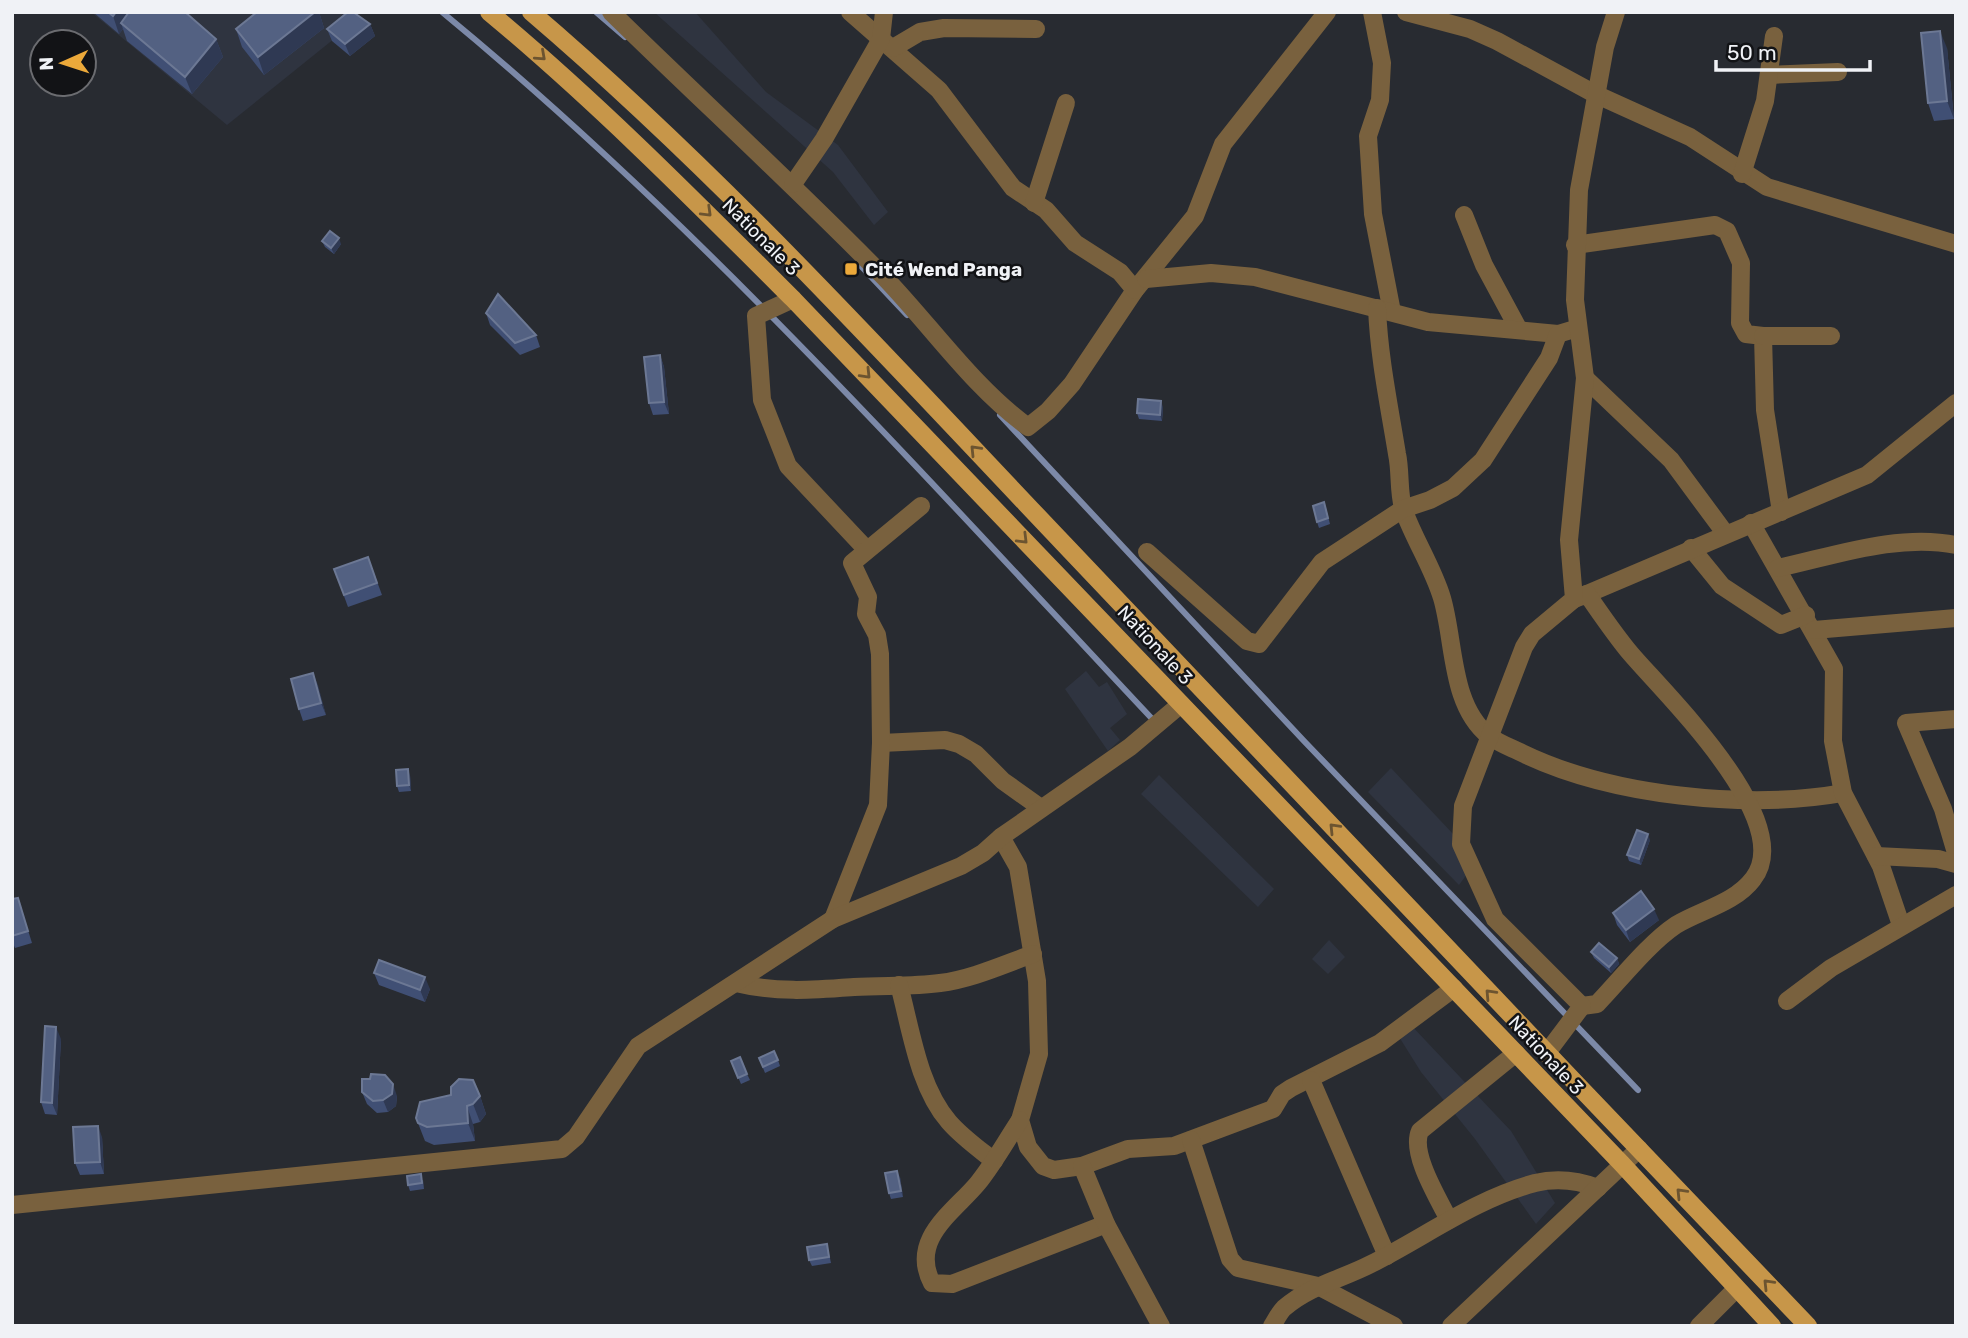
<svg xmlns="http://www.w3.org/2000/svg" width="1968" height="1338" font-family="Rubik,sans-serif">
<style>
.built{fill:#2f3440}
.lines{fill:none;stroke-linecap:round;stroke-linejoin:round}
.stream{stroke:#7c89a8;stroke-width:6}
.minor{stroke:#79613e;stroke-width:18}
.major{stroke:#c79649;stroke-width:18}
.wall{fill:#404f74}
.shaded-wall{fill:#2f3953}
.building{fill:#536182;stroke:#6c7894;stroke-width:2}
.oneway{stroke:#6c5430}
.poi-dot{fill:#eca93a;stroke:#121316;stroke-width:2.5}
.labels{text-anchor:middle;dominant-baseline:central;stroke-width:5;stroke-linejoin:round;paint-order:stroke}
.street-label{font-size:19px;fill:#f0f2f6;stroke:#121316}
.poi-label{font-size:19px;font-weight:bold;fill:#f0f2f6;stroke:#121316;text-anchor:start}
</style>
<rect width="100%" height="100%" fill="#282b31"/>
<g class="built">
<path d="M 91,12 L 342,12 L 355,22 L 227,125 Z"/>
<path d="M 654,12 L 695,12 L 766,92 L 838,145 L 888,212 L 874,225 L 833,172 Z"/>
<path d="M 1086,671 L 1099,687 L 1107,682 L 1127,714 L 1110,728 L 1120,740 L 1108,751 L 1065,689 Z"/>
<path d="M 1391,768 L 1454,835 L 1473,866 L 1459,885 L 1368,792 Z"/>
<path d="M 1159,775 L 1274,889 L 1258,907 L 1141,794 Z"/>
<path d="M 1329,940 L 1345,957 L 1328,974 L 1312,959 Z"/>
<path d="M 1409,1023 L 1511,1131 L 1555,1203 L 1536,1224 L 1475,1139 L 1421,1072 L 1396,1032 Z"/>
</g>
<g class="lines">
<g class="stream">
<path d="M 442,12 C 702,226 926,478 1156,723"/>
<path d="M 596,12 L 625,37"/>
<path d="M 859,264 L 907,315"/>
<path d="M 1000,415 L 1304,741 L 1638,1090"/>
</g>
<g class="minor">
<path d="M 611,12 C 702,101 796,187 885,278 C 932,327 973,387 1028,427 L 1048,411 L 1072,384 L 1135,290 L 1195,216 L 1223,144 L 1327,12"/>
<path d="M 850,12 L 939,90 L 1013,188 L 1046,210 L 1075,243 L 1120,272 L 1135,290"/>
<path d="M 1372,12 L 1382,63 L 1380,100 L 1368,136 L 1373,214 L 1392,312"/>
<path d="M 1406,12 L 1470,29 L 1497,41 L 1595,94 L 1690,137 L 1767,187 L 1956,244"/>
<path d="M 893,48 L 920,32 L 944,28 L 1036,29"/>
<path d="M 1769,75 L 1838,72"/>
<path d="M 1742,174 L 1765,101 L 1774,36"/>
<path d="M 793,184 L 824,139 L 881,39 L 884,12"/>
<path d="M 1034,203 L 1066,103"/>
<path d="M 1464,215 L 1484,265 L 1519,330"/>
<path d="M 1575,245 L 1715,225 L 1727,231 L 1741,263 L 1740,323 L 1746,334 L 1763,336 L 1765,410 L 1781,512"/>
<path d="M 1146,279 L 1211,273 L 1255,277 L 1428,322 L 1558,334"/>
<path d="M 793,299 L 756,316 L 762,400 L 788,466 L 866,549"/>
<path d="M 1377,308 C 1379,357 1389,405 1397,454 C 1401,472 1398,495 1404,511 C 1415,541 1433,568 1442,598 C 1455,642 1450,705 1489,736 C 1498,743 1512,748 1522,753 C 1611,796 1747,810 1843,793"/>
<path d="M 1763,336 L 1831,336"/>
<path d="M 1585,378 L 1671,460 L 1725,533"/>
<path d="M 1751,523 L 1834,669 L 1833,741 L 1843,793 L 1881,866 L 1901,925"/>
<path d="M 1691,548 L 1722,586 L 1781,625 L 1806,615"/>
<path d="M 1147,552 L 1247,641 L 1259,644 L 1322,562 L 1403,509 L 1430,500 L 1453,488 L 1483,460 L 1549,358 L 1558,334 L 1578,328"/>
<path d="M 1778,568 C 1834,556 1898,533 1956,545"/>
<path d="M 1587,594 L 1867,475 L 1956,403"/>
<path d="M 1574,599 L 1587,594 C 1601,614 1615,635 1631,654 C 1666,695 1798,822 1753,879 C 1735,903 1701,910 1676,925 C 1649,943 1620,980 1597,1004 L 1582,1006"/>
<path d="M 1814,630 L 1956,618"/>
<path d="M 1956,719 L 1906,723 L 1943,809 L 1956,853"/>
<path d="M 881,743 L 945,740 L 959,744 L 976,754 L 1003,781 L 1041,808"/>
<path d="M 1001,837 L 1018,867 L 1037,981 L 1039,1054 L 1020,1120 L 1028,1147 L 1043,1166 L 1054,1170 L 1082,1166 L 1128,1149 L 1174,1146 L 1273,1109 L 1282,1094 L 1291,1088 L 1380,1043 L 1454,988"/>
<path d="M 1876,856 L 1938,859 L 1956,864"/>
<path d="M 833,919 L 878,805 L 881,743 L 880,654 L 877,635 L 866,614 L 868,597 L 852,563 L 921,506"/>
<path d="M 736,983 C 777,993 813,990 854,987 C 883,985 912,987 940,983 C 972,979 1002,965 1033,954"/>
<path d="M 899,985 C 911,1029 918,1086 949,1122 C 962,1137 979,1149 994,1161"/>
<path d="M 1787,1001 L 1831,968 L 1956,895"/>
<path d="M 1546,1054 L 1582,1006 L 1495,919 L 1461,844 L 1463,806 L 1524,647 L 1532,634 L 1574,599 L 1569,540 L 1585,378 L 1575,300 L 1579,190 L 1605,47 L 1616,12"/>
<path d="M 1311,1080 L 1387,1256"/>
<path d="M 1020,1120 C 1006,1141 994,1163 978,1183 C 954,1212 909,1239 932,1283 L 952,1284 L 1106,1224"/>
<path d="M 1191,1140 L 1230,1259 L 1238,1268 L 1318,1286 L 1394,1326"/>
<path d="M 1082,1166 L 1106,1224 L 1161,1326"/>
<path d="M 12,1205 L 562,1149 L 576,1137 L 638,1046 L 833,919 L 961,866 L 983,853 L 1001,837 L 1130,747 L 1181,704"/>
<path d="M 1449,1220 C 1438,1198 1410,1153 1420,1131 L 1516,1053"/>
<path d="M 1272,1326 C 1276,1320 1279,1313 1284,1308 C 1309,1286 1342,1279 1371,1264 C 1425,1237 1475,1199 1535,1183 C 1556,1178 1577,1180 1598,1188"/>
<path d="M 1451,1326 L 1639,1149"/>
<path d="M 1699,1326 L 1736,1289"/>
</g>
<g class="major">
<path d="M 489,12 C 596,101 695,201 793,299 L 1622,1164 L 1772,1326"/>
<path d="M 531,12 C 723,176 892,363 1065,545 C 1313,806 1559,1067 1808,1326"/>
</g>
</g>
<g class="wall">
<path d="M 93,12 L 185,12 L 216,39 L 223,57 L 192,94 L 127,41 L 123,29 L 119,34 Z"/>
<path d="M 257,12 L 319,12 L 324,28 L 264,75 L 242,47 L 236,29 Z"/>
<path d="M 370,24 L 375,36 L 350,56 L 332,41 L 327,29 Z"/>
<path d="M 1947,48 L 1954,119 L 1934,121 L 1928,103 Z"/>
<path d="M 322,241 L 341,244 L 334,254 L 325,247 Z"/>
<path d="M 486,313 L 536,335 L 540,347 L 520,355 L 490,325 Z"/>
<path d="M 660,355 L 664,367 L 669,414 L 653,415 L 649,403 Z"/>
<path d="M 1163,407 L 1162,421 L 1139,419 L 1137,413 Z"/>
<path d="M 1326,508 L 1330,524 L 1319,528 L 1317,522 Z"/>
<path d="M 368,557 L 382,595 L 348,607 L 334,569 Z"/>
<path d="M 313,673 L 326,715 L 303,721 L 299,709 Z"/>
<path d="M 410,775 L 411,791 L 399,792 L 397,786 Z"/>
<path d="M 1650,840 L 1641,865 L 1629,861 L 1627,855 Z"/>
<path d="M 18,898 L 32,943 L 15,948 L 12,941 L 12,899 Z"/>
<path d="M 1613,913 L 1659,920 L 1630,942 L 1617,925 Z"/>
<path d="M 1591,952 L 1617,958 L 1619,964 L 1611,973 L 1594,958 Z"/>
<path d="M 374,973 L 430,989 L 425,1002 L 379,985 Z"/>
<path d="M 61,1039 L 57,1115 L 45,1114 L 41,1102 Z"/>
<path d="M 759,1058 L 778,1060 L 780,1066 L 765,1073 Z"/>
<path d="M 731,1061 L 747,1074 L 750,1080 L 741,1084 Z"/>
<path d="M 362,1092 L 397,1096 L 396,1106 L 388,1112 L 377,1113 L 367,1104 Z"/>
<path d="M 480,1096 L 486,1114 L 480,1122 L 473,1124 L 475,1141 L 434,1145 L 425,1141 L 416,1118 Z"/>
<path d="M 102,1137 L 104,1174 L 80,1175 L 75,1163 Z"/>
<path d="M 900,1177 L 903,1197 L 891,1199 L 889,1193 Z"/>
<path d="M 423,1180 L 424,1189 L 410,1191 L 408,1185 Z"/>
<path d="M 827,1244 L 831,1263 L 812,1266 L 809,1260 Z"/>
</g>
<g class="shaded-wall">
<path d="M 116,12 L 137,12 L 121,23 L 123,29 L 119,34 L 113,16 Z"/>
<path d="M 315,12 L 319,12 L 324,28 L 264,75 L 258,57 Z"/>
<path d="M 370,24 L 375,36 L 350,56 L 345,44 Z"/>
<path d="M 1940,31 L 1947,48 L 1954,119 L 1947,101 Z"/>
<path d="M 216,39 L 223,57 L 192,94 L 185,77 Z"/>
<path d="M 339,238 L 341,244 L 334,254 L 331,248 Z"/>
<path d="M 660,355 L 664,367 L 669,414 L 664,402 Z"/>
<path d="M 1161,401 L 1163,407 L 1162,421 L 1160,415 Z"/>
<path d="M 313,673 L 318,685 L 326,715 L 321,703 Z"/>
<path d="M 408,769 L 410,775 L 411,791 L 409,785 Z"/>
<path d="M 1648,834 L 1650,840 L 1641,865 L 1639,859 Z"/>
<path d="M 1654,909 L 1659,920 L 1630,942 L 1626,930 Z"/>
<path d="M 1617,958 L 1619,964 L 1611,973 L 1609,967 Z"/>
<path d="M 425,977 L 430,989 L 425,1002 L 420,990 Z"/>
<path d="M 56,1027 L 61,1039 L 57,1115 L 52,1103 Z"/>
<path d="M 393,1084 L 397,1096 L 396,1106 L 388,1112 L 383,1100 Z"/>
<path d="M 480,1096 L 486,1114 L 480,1122 L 473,1104 Z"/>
<path d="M 467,1106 L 473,1124 L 475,1141 L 468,1123 Z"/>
<path d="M 98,1126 L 102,1137 L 104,1174 L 100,1162 Z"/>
<path d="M 897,1171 L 900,1177 L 903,1197 L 901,1191 Z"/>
</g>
<g class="building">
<path d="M 108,12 L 116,12 L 113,16 Z"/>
<path d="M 129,12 L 185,12 L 216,39 L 185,77 L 121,23 Z"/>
<path d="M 257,12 L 315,12 L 258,57 L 236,29 Z"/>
<path d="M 348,12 L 353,12 L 370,24 L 345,44 L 327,29 Z"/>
<path d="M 1940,31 L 1947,101 L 1928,103 L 1921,33 Z"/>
<path d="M 330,231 L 339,238 L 331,248 L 322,241 Z"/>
<path d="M 498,294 L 536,335 L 515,343 L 486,313 Z"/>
<path d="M 660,355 L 664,402 L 649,403 L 644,357 Z"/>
<path d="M 1138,399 L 1161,401 L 1160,415 L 1137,413 Z"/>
<path d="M 1324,502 L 1328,518 L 1317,522 L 1313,506 Z"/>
<path d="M 368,557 L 377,583 L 344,595 L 334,569 Z"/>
<path d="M 313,673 L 321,703 L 299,709 L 291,679 Z"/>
<path d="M 408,769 L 409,785 L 397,786 L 396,770 Z"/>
<path d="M 1637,830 L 1648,834 L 1639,859 L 1627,855 Z"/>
<path d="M 1641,891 L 1654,909 L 1626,930 L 1613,913 Z"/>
<path d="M 18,898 L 28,931 L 12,936 L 12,899 Z"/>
<path d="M 1599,943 L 1617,958 L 1609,967 L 1591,952 Z"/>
<path d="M 379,960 L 425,977 L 420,990 L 374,973 Z"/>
<path d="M 45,1026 L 56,1027 L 52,1103 L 41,1102 Z"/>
<path d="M 774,1051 L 778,1060 L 763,1067 L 759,1058 Z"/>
<path d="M 740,1057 L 747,1074 L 738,1078 L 731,1061 Z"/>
<path d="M 371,1074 L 385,1075 L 393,1084 L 392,1094 L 383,1100 L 373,1101 L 362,1092 L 362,1079 L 370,1079 Z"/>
<path d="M 459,1079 L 473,1080 L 480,1096 L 473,1104 L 467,1106 L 468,1123 L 427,1127 L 418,1123 L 416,1118 L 420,1102 L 451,1095 L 451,1087 Z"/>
<path d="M 98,1126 L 100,1162 L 75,1163 L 73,1127 Z"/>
<path d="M 897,1171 L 901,1191 L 889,1193 L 885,1173 Z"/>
<path d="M 421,1174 L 422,1183 L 408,1185 L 407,1176 Z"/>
<path d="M 827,1244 L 829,1257 L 809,1260 L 807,1247 Z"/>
</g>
<defs><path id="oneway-chevron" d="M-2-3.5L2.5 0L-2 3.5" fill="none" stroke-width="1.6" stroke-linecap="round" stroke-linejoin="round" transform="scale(1.75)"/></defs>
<g class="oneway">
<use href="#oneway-chevron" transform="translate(541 56) rotate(42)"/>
<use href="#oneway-chevron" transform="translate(707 212) rotate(44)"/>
<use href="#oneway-chevron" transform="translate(866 374) rotate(46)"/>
<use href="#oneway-chevron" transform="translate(975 450) rotate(-134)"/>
<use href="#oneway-chevron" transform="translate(1023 539) rotate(45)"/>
<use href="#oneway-chevron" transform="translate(1334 828) rotate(-134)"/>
<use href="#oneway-chevron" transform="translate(1490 994) rotate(-133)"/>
<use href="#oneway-chevron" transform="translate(1681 1193) rotate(-134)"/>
<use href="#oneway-chevron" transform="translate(1768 1284) rotate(-134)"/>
</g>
<rect class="poi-dot" x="844" y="262" width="14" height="14" rx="3.5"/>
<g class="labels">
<g class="street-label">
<text transform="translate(761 237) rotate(45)">Nationale 3</text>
<text transform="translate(1155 645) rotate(47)">Nationale 3</text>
<text transform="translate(1546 1055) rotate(47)">Nationale 3</text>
</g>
<g class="poi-label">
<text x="865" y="269">Cité Wend Panga</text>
</g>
</g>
<rect width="1968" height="1338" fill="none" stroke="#f0f2f6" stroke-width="28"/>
<g transform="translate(63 63) rotate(267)"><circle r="33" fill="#121316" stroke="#6b6c70" stroke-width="2"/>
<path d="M0-5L12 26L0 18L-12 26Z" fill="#eca93a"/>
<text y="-10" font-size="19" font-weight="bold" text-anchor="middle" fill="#f0f2f6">N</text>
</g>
<path d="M1716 60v10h154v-10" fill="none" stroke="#f0f2f6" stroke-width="3.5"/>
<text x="1727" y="60" font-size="21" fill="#f0f2f6" stroke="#121316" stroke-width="5" paint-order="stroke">50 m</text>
</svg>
